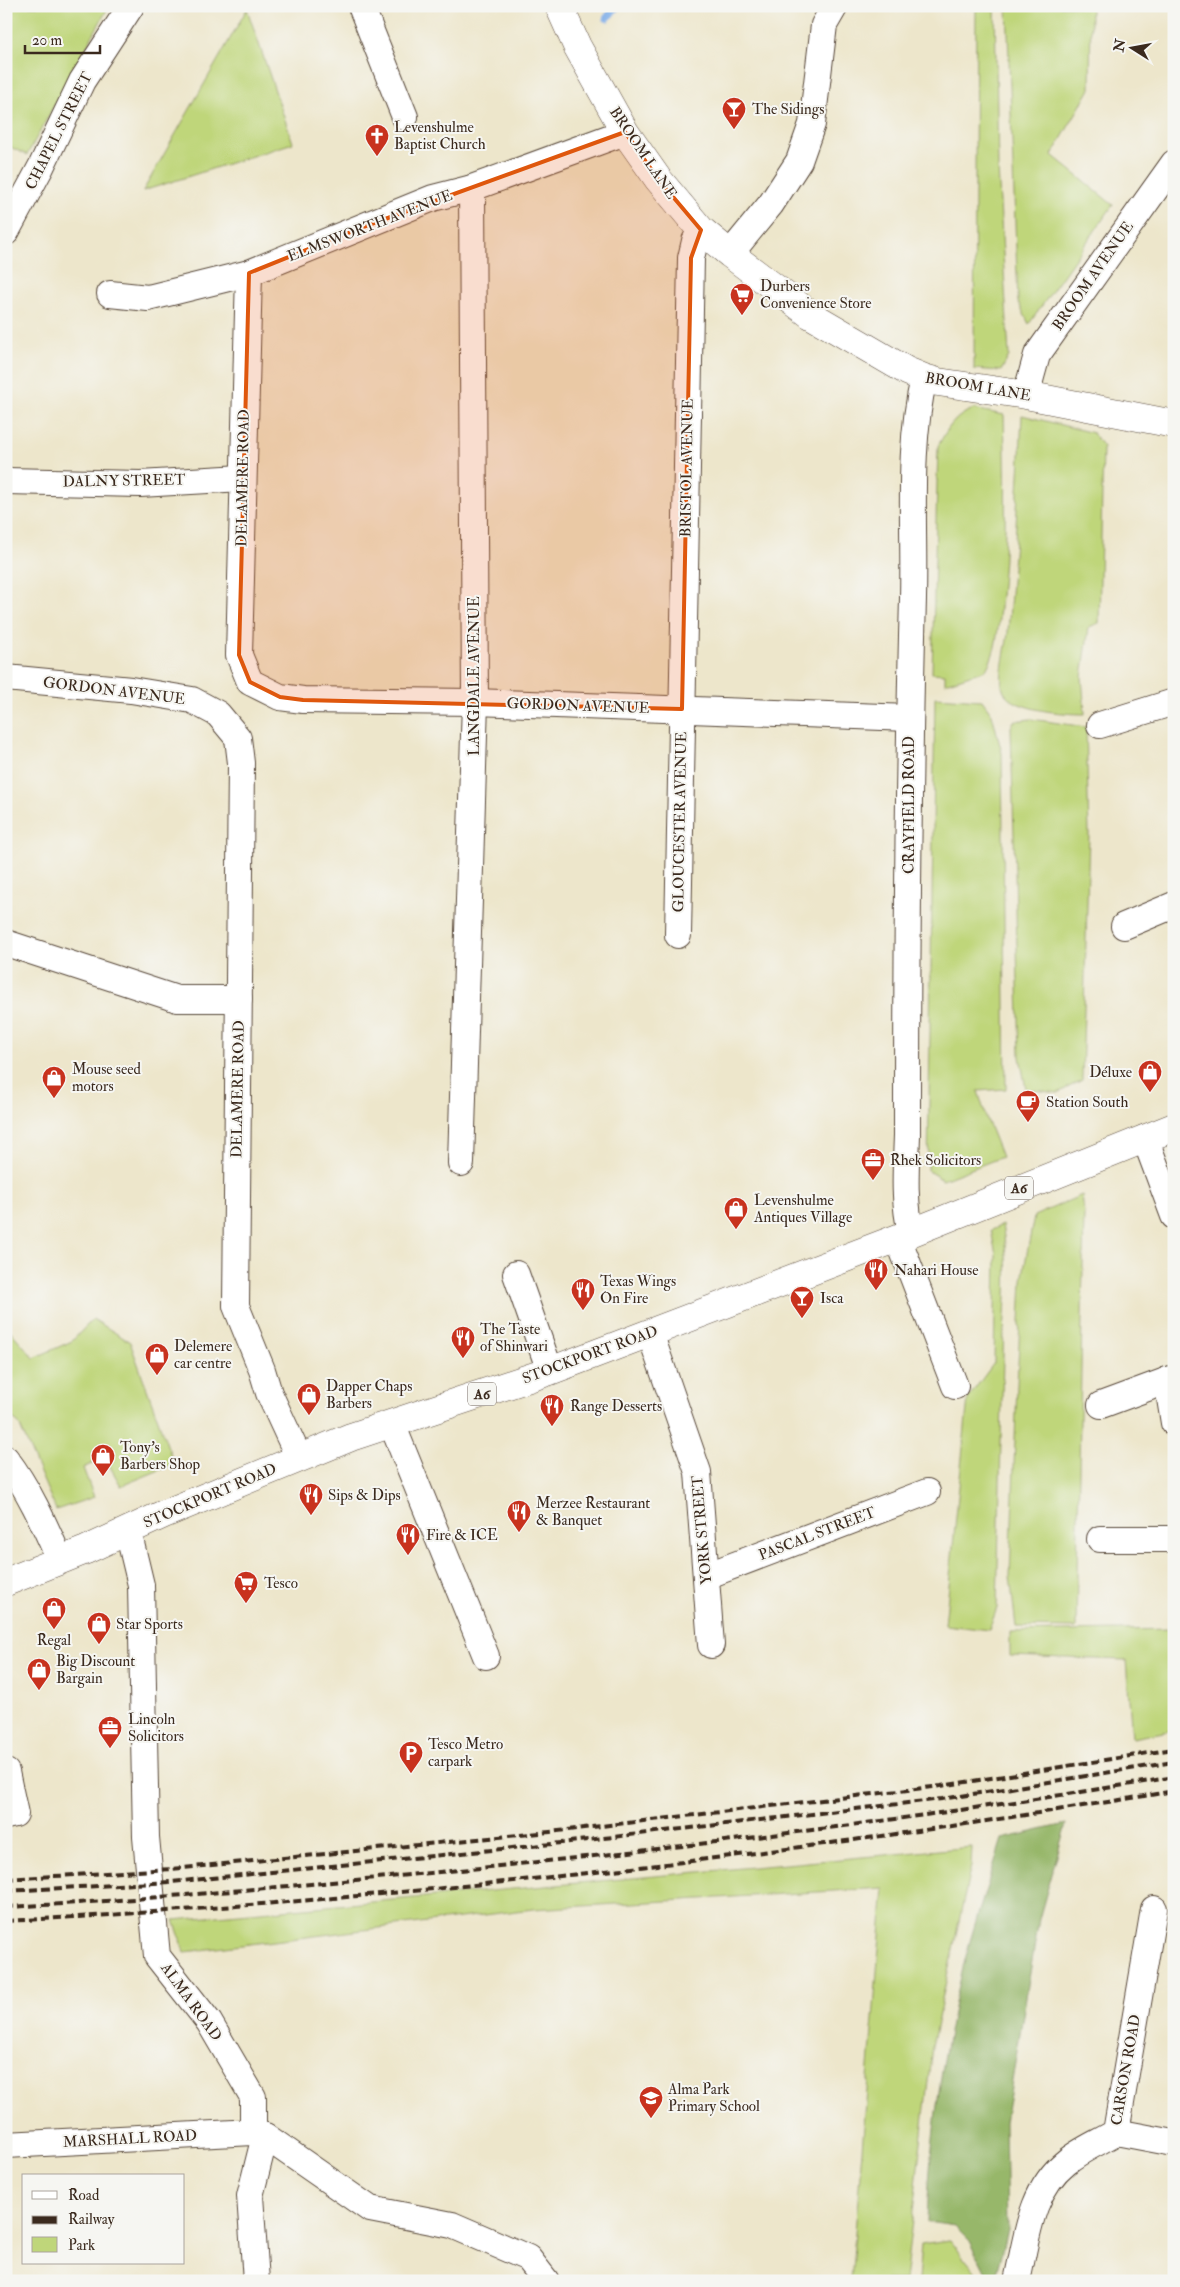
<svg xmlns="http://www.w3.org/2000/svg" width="1180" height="2287" font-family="'IM FELL Double Pica',serif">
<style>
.green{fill:#bfd67a;stroke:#7d804c}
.forest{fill:#97b76a;stroke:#697044}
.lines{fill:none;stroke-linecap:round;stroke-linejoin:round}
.stream{stroke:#7eade8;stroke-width:8}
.minor-casing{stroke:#564638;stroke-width:28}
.secondary-casing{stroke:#564638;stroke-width:29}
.trunk-casing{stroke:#564638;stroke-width:29}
.minor{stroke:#fff;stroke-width:26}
.secondary{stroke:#fff;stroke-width:28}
.trunk{stroke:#fff;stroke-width:28}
.rail{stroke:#3b2a1e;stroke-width:4;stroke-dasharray:8 4;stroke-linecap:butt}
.marked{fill:#df570d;fill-opacity:0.2;stroke:#df570d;stroke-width:4;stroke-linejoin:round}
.labels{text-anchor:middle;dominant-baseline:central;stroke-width:4;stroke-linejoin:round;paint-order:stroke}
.shield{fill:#f6f6f2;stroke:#73675e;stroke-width:1}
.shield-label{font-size:14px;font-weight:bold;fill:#3b2a1e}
.poi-label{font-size:15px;fill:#3b2a1e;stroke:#f6f6f2;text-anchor:start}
.street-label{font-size:15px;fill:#3b2a1e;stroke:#f6f6f2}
</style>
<rect width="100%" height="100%" fill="#f6f6f2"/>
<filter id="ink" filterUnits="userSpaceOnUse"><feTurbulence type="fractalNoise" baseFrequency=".02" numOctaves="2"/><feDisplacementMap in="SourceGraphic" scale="10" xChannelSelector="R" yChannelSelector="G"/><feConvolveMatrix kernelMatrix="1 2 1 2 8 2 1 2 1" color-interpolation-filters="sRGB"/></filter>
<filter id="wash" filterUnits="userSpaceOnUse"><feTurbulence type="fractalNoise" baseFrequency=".0096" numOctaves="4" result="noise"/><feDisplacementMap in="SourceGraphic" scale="20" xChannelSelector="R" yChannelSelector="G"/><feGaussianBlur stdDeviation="1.12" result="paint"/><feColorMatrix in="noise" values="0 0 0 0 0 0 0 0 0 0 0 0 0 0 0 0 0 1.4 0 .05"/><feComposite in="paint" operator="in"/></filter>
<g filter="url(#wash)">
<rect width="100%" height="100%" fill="#ede6cb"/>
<g class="green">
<path d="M 6,6 L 109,6 L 27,155 L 6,145 Z"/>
<path d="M 976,6 L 995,6 L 998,168 L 1009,356 L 1001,371 L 974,369 Z"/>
<path d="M 1007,6 L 1091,6 L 1090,89 L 1052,155 L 1113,205 L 1029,324 L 1018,302 Z"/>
<path d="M 247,9 L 293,143 L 143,191 Z"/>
<path d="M 974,409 L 1004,415 C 1006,479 1007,543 1000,607 C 998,629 997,651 986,670 L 945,683 L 945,674 L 932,673 L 938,446 C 947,429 955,415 974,409 Z"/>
<path d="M 1022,415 L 1093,433 L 1103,447 L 1099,623 L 1089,627 L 1082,677 L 1085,714 C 1065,714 1014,711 1004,692 C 997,680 1007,646 1008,632 C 1014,560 1019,487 1022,415 Z"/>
<path d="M 935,697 L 982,700 L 992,714 L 1002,753 L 1006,1089 L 978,1091 L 986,1117 L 1002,1157 L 943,1180 L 928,1171 Z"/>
<path d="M 1031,719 L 1086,727 L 1089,834 L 1082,1080 L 1058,1093 L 1026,1089 L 1020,1057 L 1011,727 L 1014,721 Z"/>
<path d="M 1082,1195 L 1084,1213 L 1076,1628 L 1016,1627 L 1010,1576 L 1017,1385 L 1022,1280 L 1034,1216 Z"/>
<path d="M 1002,1225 C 1011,1269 1004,1313 1003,1357 C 1001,1441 999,1524 997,1608 L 989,1630 L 945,1625 L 968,1398 L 994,1363 L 996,1255 L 991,1230 Z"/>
<path d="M 93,1319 L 130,1342 L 174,1464 L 121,1486 L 109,1465 L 102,1468 L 98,1461 L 83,1468 L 94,1497 L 56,1510 L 19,1424 L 6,1413 L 6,1326 L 34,1358 L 72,1341 Z"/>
<path d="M 1174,1629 L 1174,1730 L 1132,1738 L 1126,1660 L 1010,1656 L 1010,1632 Z"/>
<path d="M 972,1847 L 971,1866 L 932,2046 L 905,2281 L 851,2281 L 884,1888 L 533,1909 L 185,1952 L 174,1920 Z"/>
<path d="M 950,2240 L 975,2271 L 976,2281 L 918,2281 L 921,2244 Z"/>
</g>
<path class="forest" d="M 1066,1824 L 1039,1919 L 1005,2123 L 1007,2231 L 994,2281 L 990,2281 L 970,2241 L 955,2226 L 927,2222 C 930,2130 945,2038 968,1948 C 978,1912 991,1875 1002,1839 Z"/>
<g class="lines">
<path class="stream" d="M 607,18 L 617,6"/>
</g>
</g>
<g filter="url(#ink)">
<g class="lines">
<defs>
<g id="minor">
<path d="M 361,6 L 405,117"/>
<path d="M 6,232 L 41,167 L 82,81 L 131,6"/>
<path d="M 730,254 L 771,204 L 799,161 L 812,124 L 824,25 L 835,6"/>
<path d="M 249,273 L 239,655 L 250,682 L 280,697 L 303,700 L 475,702 L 909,718"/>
<path d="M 110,294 L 148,298 L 249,273 L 433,198 L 472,188 L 625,132"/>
<path d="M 1026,395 L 1037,355 L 1174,163"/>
<path d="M 6,481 L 140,484 L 242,478"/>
<path d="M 6,678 L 131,690 L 192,700 L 218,714 L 238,738 L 241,763 L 236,1306 L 262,1370 L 269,1393 L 299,1458"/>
<path d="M 1100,725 L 1174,702"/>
<path d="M 1124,926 L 1174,905"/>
<path d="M 678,935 L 691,258 L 695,241 L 701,230"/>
<path d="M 6,943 L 177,999 L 239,999"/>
<path d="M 1145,1138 L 1174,1216"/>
<path d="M 461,1163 L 475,702 L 472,188"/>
<path d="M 911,1232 C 903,1200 906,1167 907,1135 C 907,956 908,777 913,598 C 915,525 907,450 924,378"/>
<path d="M 898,1238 L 955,1386"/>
<path d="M 516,1274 L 550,1371"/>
<path d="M 650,1333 L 698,1472 L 711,1645"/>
<path d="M 1167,1380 L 1174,1423"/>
<path d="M 1101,1405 L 1174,1378"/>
<path d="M 392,1424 L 486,1656"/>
<path d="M 6,1459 C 29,1489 45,1526 60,1560"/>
<path d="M 128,1531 L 141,1585 L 146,1837 L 157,1956 L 209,2022 L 253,2097 L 253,2132"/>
<path d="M 1100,1539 L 1174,1539"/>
<path d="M 706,1576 L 927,1492"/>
<path d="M 6,1772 L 15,1814 L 6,1816"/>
<path d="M 1116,2132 L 1174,2143"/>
<path d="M 6,2145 L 253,2132 L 265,2136 L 370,2209 L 452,2225 L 528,2258 L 546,2281"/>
<path d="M 256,2281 L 250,2196 L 265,2136"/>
<path d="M 1017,2281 C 1027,2238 1030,2191 1066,2162 C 1080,2150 1100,2142 1116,2132 L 1154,1909"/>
</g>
<path id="secondary" d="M 559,6 L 577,46 L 625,132 L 658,179 L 701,230 L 730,254 L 811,315 L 907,371 L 924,378 L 938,382 L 1026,395 L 1174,424"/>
<path id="trunk" d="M 6,1582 L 86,1550 L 164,1514 L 351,1437 L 550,1371 L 898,1238 L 1174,1127"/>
</defs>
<use href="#minor" class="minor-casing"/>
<use href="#secondary" class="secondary-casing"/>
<use href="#trunk" class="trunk-casing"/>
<use href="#minor" class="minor"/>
<use href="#secondary" class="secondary"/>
<use href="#trunk" class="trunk"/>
<g class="rail">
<path d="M 6,1879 L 172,1869 L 550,1832 L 941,1786 L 1174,1749"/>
<path d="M 6,1891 L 172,1882 L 552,1844 L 942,1799 L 1174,1762"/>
<path d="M 6,1907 C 130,1901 254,1889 377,1878 C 644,1853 909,1821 1174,1777"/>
<path d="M 6,1921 C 397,1900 788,1856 1174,1791"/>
</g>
</g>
</g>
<path class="marked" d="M 625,132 L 658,179 L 701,230 L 691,258 L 682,709 L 303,700 L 280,697 L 250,682 L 239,655 L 249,273 L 363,227 Z"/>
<defs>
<symbol id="bar-pin" viewBox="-11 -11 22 30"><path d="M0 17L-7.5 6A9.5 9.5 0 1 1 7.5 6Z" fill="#c8321e" stroke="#f6f6f2"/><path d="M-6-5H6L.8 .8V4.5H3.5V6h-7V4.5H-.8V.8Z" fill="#fff"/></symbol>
<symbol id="church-pin" viewBox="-11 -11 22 30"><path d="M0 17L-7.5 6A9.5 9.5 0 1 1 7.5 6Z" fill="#c8321e" stroke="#f6f6f2"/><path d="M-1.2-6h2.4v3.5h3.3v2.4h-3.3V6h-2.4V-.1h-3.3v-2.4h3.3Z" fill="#fff"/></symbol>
<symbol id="supermarket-pin" viewBox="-11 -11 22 30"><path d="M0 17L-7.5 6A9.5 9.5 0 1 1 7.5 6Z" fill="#c8321e" stroke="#f6f6f2"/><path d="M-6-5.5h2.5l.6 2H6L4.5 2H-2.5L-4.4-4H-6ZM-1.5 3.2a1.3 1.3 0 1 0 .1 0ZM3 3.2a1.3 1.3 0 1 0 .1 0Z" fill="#fff"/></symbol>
<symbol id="shop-pin" viewBox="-11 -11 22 30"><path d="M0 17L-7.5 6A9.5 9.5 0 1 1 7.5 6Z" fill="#c8321e" stroke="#f6f6f2"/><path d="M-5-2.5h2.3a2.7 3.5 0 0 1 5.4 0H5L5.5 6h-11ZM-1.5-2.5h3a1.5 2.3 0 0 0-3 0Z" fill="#fff"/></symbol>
<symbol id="cafe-pin" viewBox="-11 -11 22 30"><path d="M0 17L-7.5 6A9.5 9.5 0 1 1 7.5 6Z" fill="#c8321e" stroke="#f6f6f2"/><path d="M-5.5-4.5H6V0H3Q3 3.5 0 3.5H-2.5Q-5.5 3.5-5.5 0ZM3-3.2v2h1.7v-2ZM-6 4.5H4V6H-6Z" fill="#fff"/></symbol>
<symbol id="office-pin" viewBox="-11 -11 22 30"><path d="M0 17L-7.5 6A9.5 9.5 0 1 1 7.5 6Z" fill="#c8321e" stroke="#f6f6f2"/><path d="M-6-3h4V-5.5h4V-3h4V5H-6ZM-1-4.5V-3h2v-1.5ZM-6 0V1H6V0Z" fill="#fff"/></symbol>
<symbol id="restaurant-pin" viewBox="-11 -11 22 30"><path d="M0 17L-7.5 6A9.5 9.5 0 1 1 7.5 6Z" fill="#c8321e" stroke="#f6f6f2"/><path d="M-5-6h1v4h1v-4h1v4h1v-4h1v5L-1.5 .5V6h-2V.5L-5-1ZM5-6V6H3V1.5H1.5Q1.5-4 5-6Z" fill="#fff"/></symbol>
<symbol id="parking-pin" viewBox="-11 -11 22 30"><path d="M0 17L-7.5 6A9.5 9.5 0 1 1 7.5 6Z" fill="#c8321e" stroke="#f6f6f2"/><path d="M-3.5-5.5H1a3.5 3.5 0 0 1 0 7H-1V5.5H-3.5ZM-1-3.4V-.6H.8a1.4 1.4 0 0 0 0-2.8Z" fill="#fff"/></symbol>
<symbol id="school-pin" viewBox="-11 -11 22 30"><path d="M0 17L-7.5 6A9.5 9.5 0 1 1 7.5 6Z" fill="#c8321e" stroke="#f6f6f2"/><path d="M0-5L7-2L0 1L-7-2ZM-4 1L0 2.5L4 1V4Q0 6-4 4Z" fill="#fff"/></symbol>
</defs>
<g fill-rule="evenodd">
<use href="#bar-pin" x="720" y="95" width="28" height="38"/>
<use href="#church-pin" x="363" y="122" width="28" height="38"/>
<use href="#supermarket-pin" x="728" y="281" width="28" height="38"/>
<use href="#shop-pin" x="1136" y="1058" width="28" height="38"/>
<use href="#shop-pin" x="40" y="1064" width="28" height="38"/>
<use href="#cafe-pin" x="1014" y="1088" width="28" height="38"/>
<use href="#office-pin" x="859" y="1146" width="28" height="38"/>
<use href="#shop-pin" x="722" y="1195" width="28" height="38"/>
<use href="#restaurant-pin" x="862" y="1256" width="28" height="38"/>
<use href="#restaurant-pin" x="569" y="1276" width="28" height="38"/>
<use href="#bar-pin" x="788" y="1284" width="28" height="38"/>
<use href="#restaurant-pin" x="449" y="1324" width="28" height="38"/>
<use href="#shop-pin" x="143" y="1341" width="28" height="38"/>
<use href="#shop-pin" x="295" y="1381" width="28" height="38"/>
<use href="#restaurant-pin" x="538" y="1392" width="28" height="38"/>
<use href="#shop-pin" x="89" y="1442" width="28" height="38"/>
<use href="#restaurant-pin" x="297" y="1481" width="28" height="38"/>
<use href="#restaurant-pin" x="505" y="1498" width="28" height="38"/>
<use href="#restaurant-pin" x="394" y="1521" width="28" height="38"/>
<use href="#supermarket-pin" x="232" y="1569" width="28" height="38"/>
<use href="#shop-pin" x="40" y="1595" width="28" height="38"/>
<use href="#shop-pin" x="85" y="1610" width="28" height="38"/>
<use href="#shop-pin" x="25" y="1656" width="28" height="38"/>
<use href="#office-pin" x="96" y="1714" width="28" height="38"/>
<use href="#parking-pin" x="397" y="1739" width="28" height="38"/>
<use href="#school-pin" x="637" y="2084" width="28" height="38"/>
</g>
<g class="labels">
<g class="shield">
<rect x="1005" y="1176.5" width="28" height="23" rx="4"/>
<rect x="468" y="1382.5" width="28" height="23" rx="4"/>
</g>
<g class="shield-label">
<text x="1019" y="1188">A6</text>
<text x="482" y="1394">A6</text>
</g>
<g class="poi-label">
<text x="752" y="109">The Sidings</text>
<text x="394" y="127">Levenshulme<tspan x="394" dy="17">Baptist Church</tspan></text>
<text x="760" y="286">Durbers<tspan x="760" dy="17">Convenience Store</tspan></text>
<text x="72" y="1069">Mouse seed<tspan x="72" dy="17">motors</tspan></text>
<text x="1132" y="1072" text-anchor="end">Déluxe</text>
<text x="1046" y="1102">Station South</text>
<text x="890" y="1160">Rhek Solicitors</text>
<text x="754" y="1200">Levenshulme<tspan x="754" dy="17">Antiques Village</tspan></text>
<text x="894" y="1270">Nahari House</text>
<text x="600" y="1281">Texas Wings<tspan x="600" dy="17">On Fire</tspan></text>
<text x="820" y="1298">Isca</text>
<text x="480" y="1329">The Taste<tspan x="480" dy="17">of Shinwari</tspan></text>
<text x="174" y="1346">Delemere<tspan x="174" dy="17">car centre</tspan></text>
<text x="326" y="1386">Dapper Chaps<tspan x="326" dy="17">Barbers</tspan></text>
<text x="570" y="1406">Range Desserts</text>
<text x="120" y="1447">Tony's<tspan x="120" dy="17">Barbers Shop</tspan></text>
<text x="328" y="1495">Sips &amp; Dips</text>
<text x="536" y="1503">Merzee Restaurant<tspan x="536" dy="17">&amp; Banquet</tspan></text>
<text x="426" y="1535">Fire &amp; ICE</text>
<text x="264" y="1583">Tesco</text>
<text x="116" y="1624">Star Sports</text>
<text x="54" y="1640" text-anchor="middle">Regal</text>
<text x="56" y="1661">Big Discount<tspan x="56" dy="17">Bargain</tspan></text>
<text x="128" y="1719">Lincoln<tspan x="128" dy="17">Solicitors</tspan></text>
<text x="428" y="1744">Tesco Metro<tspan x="428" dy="17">carpark</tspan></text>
<text x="668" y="2089">Alma Park<tspan x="668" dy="17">Primary School</tspan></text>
</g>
<g class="street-label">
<text transform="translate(59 131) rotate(-63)">CHAPEL STREET</text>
<text transform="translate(643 153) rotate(56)">BROOM LANE</text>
<text transform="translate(370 226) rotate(-21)">ELMSWORTH AVENUE</text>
<text transform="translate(1093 276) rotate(-55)">BROOM AVENUE</text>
<text transform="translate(978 387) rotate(10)">BROOM LANE</text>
<text transform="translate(687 468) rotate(-89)">BRISTOL AVENUE</text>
<text transform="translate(243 478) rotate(-89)">DELAMERE ROAD</text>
<text transform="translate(124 481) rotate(-1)">DALNY STREET</text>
<text transform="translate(474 676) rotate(-90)">LANGDALE AVENUE</text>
<text transform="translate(114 691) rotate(7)">GORDON AVENUE</text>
<text transform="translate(578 706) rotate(2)">GORDON AVENUE</text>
<text transform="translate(909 805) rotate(-90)">CRAYFIELD ROAD</text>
<text transform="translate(680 822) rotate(-89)">GLOUCESTER AVENUE</text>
<text transform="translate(238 1089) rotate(-89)">DELAMERE ROAD</text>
<text transform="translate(590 1355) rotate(-20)">STOCKPORT ROAD</text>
<text transform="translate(210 1496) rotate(-23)">STOCKPORT ROAD</text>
<text transform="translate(702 1530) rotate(-95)">YORK STREET</text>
<text transform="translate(817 1534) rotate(-21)">PASCAL STREET</text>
<text transform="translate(191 2002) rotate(54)">ALMA ROAD</text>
<text transform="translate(1126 2070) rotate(-80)">CARSON ROAD</text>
<text transform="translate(130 2139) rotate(-3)">MARSHALL ROAD</text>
</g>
</g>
<rect width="1180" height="2287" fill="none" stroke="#f6f6f2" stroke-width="25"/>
<rect x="22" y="2174" width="162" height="90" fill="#f6f6f2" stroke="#aba49d"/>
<rect x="32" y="2191" width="25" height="8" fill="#ffffff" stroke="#aba49d"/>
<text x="68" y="2200" font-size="15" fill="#3b2a1e">Road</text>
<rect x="32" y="2216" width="25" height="8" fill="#3b2a1e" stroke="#aba49d"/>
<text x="68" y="2224" font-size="15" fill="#3b2a1e">Railway</text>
<rect x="32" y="2237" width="25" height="15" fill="#bfd67a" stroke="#aba49d"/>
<text x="68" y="2250" font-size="15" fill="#3b2a1e">Park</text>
<g transform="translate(1132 48) rotate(281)" stroke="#f6f6f2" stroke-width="4" paint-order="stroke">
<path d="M0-4L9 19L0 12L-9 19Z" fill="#3b2a1e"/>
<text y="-8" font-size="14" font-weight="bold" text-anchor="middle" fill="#3b2a1e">N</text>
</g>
<path d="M25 45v8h75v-8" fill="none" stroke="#3b2a1e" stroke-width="2.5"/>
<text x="32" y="45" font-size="15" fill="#3b2a1e" stroke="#f6f6f2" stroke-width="4" paint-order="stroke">20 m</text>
</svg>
